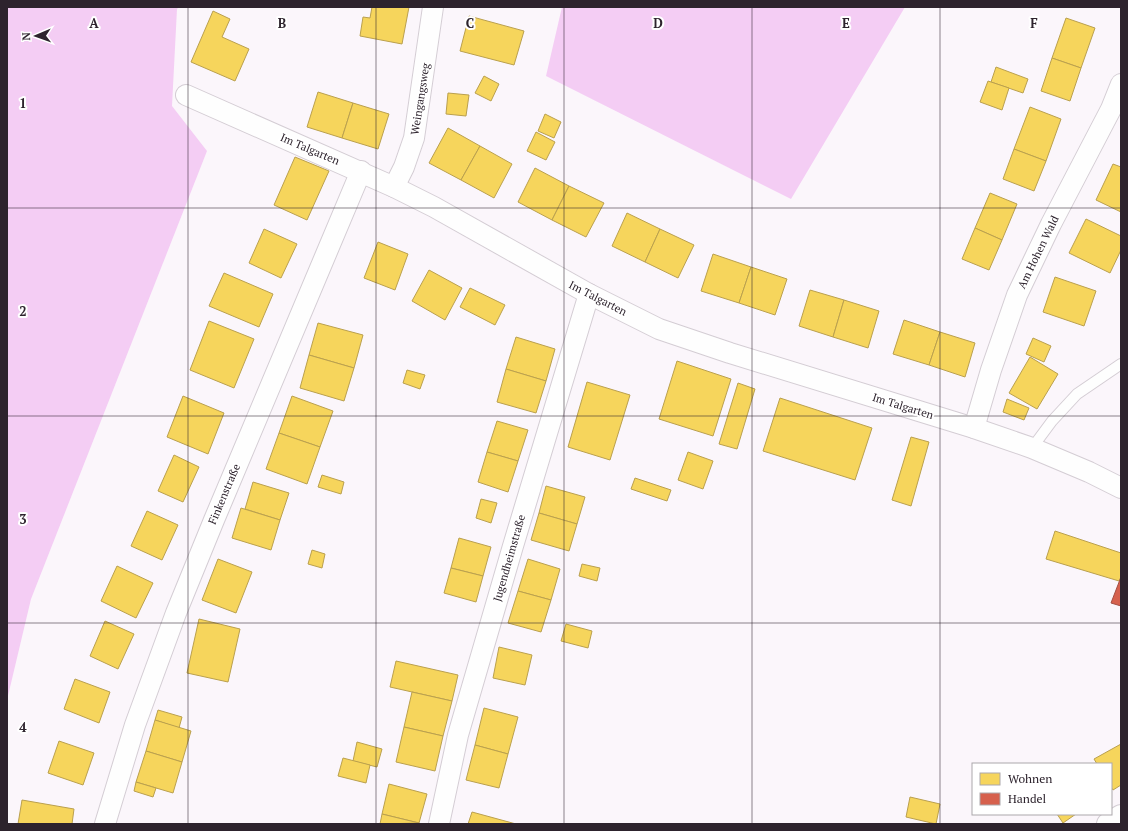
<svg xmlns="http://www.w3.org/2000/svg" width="1128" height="831" font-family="'PT Serif',serif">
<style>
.green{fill:#f4cdf4}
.homes{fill:#f6d55c;stroke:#baa04e}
.shops{fill:#d6604d;stroke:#a34e43}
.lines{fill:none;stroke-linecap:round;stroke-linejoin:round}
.lane-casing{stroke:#d4cdd4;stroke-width:12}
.street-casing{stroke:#d4cdd4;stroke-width:22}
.secondary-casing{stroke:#d4cdd4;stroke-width:24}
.lane{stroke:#fefefe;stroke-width:10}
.street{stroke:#fefefe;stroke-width:20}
.secondary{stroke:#fefefe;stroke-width:22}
.grid{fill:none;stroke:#2d232d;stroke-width:1;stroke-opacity:0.55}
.labels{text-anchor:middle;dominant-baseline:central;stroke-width:4;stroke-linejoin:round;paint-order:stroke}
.street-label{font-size:11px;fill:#2d232d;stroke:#fff}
.grid-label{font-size:13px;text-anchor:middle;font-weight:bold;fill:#2d232d;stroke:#fff;stroke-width:4;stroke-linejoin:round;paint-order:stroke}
</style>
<rect width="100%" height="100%" fill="#fbf6fb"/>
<g class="green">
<path d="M 7,7 L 179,7 L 177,9 L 172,106 L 207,151 L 31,599 L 7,700 Z"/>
<path d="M 562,7 L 905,7 L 791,199 L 546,76 Z"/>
</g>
<g class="homes">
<path d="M 372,7 L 409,7 L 402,44 L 360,36 L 363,17 L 370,18 Z"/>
<path d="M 213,11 L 230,19 L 222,37 L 249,49 L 235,81 L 191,62 Z"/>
<path d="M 469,16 L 524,31 L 514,65 L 460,51 Z"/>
<path d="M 1066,18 L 1095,28 L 1081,68 L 1052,58 Z"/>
<path d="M 1052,58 L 1081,68 L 1070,101 L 1041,91 Z"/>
<path d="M 996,67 L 1028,79 L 1023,93 L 991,82 Z"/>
<path d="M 484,76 L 499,84 L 491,101 L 475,93 Z"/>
<path d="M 988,81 L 1009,88 L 1002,110 L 980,102 Z"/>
<path d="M 318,92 L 353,103 L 342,138 L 307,127 Z"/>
<path d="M 448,93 L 469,95 L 466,116 L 446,114 Z"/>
<path d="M 353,103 L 389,114 L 378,149 L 342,138 Z"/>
<path d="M 1030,107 L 1061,119 L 1046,161 L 1014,149 Z"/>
<path d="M 545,114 L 561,122 L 554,138 L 538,131 Z"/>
<path d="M 448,128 L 480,146 L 461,180 L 429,163 Z"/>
<path d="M 536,132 L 555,142 L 546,160 L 527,151 Z"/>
<path d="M 480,146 L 512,164 L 494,198 L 461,180 Z"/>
<path d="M 1014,149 L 1046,161 L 1034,191 L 1003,179 Z"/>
<path d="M 295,157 L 329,171 L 307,220 L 274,205 Z"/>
<path d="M 1113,164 L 1121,167 L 1121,212 L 1096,200 Z"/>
<path d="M 535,168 L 569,186 L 552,220 L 518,202 Z"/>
<path d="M 569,186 L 604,203 L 586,237 L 552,220 Z"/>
<path d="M 990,193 L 1017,204 L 1002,240 L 975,228 Z"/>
<path d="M 627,213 L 660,229 L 645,262 L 612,246 Z"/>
<path d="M 1086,219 L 1121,236 L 1121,250 L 1110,273 L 1069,253 Z"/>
<path d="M 975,228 L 1002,240 L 989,270 L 962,259 Z"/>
<path d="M 264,229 L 297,244 L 281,278 L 249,263 Z"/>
<path d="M 660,229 L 694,245 L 678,278 L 645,262 Z"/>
<path d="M 378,242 L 408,254 L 395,290 L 364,278 Z"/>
<path d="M 713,254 L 751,267 L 739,303 L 701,291 Z"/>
<path d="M 751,267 L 787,279 L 775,315 L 739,303 Z"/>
<path d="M 429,270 L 462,288 L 445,320 L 412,301 Z"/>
<path d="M 224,273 L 273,294 L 259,327 L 209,306 Z"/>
<path d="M 1055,277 L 1096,291 L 1084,326 L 1043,312 Z"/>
<path d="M 470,288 L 505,305 L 495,325 L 460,307 Z"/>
<path d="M 810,290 L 844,300 L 833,337 L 799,326 Z"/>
<path d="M 844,300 L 879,311 L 868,348 L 833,337 Z"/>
<path d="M 904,320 L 940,332 L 929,365 L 893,354 Z"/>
<path d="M 209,321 L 254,339 L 234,388 L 190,370 Z"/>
<path d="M 318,323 L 363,335 L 354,368 L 309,355 Z"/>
<path d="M 940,332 L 975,343 L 965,377 L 929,365 Z"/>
<path d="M 516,337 L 555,349 L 546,381 L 506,369 Z"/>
<path d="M 1033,338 L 1051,346 L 1044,362 L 1026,354 Z"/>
<path d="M 309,355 L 354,368 L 344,401 L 300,388 Z"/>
<path d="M 1030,357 L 1058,374 L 1037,409 L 1009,393 Z"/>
<path d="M 677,361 L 731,379 L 713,436 L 659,419 Z"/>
<path d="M 506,369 L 546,381 L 536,413 L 497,402 Z"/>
<path d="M 407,370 L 425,375 L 420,389 L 403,383 Z"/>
<path d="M 587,382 L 630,395 L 610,460 L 568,447 Z"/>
<path d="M 738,383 L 755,389 L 737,449 L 719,444 Z"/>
<path d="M 183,396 L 224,413 L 208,454 L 167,437 Z"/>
<path d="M 292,396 L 333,411 L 320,447 L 279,433 Z"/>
<path d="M 780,398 L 872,428 L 855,480 L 763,451 Z"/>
<path d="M 1007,399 L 1029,408 L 1024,420 L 1003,412 Z"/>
<path d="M 497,421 L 528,430 L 518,461 L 487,452 Z"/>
<path d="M 279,433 L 320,447 L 307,484 L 266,469 Z"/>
<path d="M 911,437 L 929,442 L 911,506 L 892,500 Z"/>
<path d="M 487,452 L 518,461 L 508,492 L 478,482 Z"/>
<path d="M 688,452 L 713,461 L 703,489 L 678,480 Z"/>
<path d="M 174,455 L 199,467 L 183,502 L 158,491 Z"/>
<path d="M 322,475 L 344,482 L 341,494 L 318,487 Z"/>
<path d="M 635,478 L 671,490 L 667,501 L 631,489 Z"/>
<path d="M 253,482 L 289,493 L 280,520 L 245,509 Z"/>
<path d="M 546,486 L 585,497 L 577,524 L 539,513 Z"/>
<path d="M 481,499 L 497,503 L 491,523 L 476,518 Z"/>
<path d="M 241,508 L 280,520 L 271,550 L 232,538 Z"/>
<path d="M 147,511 L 178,525 L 162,560 L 131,546 Z"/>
<path d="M 539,513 L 577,524 L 569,551 L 531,540 Z"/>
<path d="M 1055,531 L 1121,553 L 1121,577 L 1119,581 L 1046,559 Z"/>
<path d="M 459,538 L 491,547 L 483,576 L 451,568 Z"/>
<path d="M 312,550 L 325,554 L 322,568 L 308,564 Z"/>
<path d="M 218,559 L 252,572 L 236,613 L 202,600 Z"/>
<path d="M 528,559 L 560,569 L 551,600 L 518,591 Z"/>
<path d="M 582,564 L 600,568 L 597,581 L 579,576 Z"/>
<path d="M 117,566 L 153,583 L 136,618 L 101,601 Z"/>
<path d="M 451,568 L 483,576 L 476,602 L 444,593 Z"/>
<path d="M 518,591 L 551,600 L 541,632 L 508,623 Z"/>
<path d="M 199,619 L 240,629 L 228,682 L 187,673 Z"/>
<path d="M 105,621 L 134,634 L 118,669 L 90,656 Z"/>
<path d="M 566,624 L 592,631 L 588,648 L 561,641 Z"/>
<path d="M 499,647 L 532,655 L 525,685 L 493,678 Z"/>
<path d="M 396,661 L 458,675 L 452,701 L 390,687 Z"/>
<path d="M 75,679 L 110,692 L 99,723 L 64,709 Z"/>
<path d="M 412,692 L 452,701 L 443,736 L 404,727 Z"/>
<path d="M 484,708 L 518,717 L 508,754 L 475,745 Z"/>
<path d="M 158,710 L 182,717 L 179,728 L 155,720 Z"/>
<path d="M 155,720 L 191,731 L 182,762 L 146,751 Z"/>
<path d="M 404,727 L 443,736 L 435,771 L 396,762 Z"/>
<path d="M 59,741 L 94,753 L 83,785 L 48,773 Z"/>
<path d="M 357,742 L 382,749 L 377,767 L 353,761 Z"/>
<path d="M 1121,744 L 1121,785 L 1113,790 L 1111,787 L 1111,764 L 1097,764 L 1094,759 Z"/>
<path d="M 475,745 L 508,754 L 499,788 L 466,780 Z"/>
<path d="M 146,751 L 182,762 L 173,793 L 136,782 Z"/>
<path d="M 343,758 L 370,765 L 366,783 L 338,776 Z"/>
<path d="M 136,782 L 156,788 L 153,797 L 134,791 Z"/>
<path d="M 389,784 L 427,794 L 419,823 L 382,814 Z"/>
<path d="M 910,797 L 940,804 L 936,824 L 906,817 Z"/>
<path d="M 22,800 L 74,809 L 72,824 L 18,824 Z"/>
<path d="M 472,812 L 516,824 L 468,824 Z"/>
<path d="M 382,814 L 419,823 L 380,824 Z"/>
<path d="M 1057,814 L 1076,814 L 1063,823 Z"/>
</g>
<path class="shops" d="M 1121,577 L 1121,606 L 1111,603 Z"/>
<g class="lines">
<defs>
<path id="lane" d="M 1032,448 L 1052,421 L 1077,394 L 1121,364"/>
<g id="street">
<path d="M 186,95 L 394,187 L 434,207 L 589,294 L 659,329 L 730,353 L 974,428 L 1032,448 L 1089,472 L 1121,488"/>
<path d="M 394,187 L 404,167 L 414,138 L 433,7"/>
<path d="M 974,428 L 991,370 L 1017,295 L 1051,224 L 1111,109 L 1121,84"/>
<path d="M 105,824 L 135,725 L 176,613 L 214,520 L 361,171"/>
<path d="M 439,824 L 458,735 L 513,546 L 589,294"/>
</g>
<path id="secondary" d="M 1108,824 L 1121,816"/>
</defs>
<use href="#lane" class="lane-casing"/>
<use href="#street" class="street-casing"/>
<use href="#secondary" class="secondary-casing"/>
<use href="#lane" class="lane"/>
<use href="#street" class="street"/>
<use href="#secondary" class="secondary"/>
</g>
<path class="grid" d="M 188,7 L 188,824M 376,7 L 376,824M 564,7 L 564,824M 752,7 L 752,824M 940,7 L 940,824M 7,208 L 1121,208M 7,416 L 1121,416M 7,623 L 1121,623"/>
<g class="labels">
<g class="street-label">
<text transform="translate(420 99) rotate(-81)">Weingangsweg</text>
<text transform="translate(310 149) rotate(23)">Im Talgarten</text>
<text transform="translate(1038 252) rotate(-64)">Am Hohen Wald</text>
<text transform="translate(598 298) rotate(27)">Im Talgarten</text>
<text transform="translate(903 406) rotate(17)">Im Talgarten</text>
<text transform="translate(224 494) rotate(-67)">Finkenstraße</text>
<text transform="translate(509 558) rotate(-74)">Jugendheimstraße</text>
</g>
</g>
<g class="grid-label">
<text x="94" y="28">A</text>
<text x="282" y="28">B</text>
<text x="470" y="28">C</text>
<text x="658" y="28">D</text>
<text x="846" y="28">E</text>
<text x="1034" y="28">F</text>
<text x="23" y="108">1</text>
<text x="23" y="316">2</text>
<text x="23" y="524">3</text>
<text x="23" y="732">4</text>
</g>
<rect width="1128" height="831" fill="none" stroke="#2d232d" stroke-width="16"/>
<rect x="972" y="763" width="140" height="52" fill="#ffffff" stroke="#aba7ab"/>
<rect x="980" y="773" width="20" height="12" fill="#f6d55c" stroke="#aba7ab"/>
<text x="1008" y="783" font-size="12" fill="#2d232d">Wohnen</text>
<rect x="980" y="793" width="20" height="12" fill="#d6604d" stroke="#aba7ab"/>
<text x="1008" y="803" font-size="12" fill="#2d232d">Handel</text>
<g transform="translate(36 36) rotate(268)" stroke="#ffffff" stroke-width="3" paint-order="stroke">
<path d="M0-3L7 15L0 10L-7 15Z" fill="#2d232d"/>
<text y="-6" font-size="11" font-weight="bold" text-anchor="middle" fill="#2d232d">N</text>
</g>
</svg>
